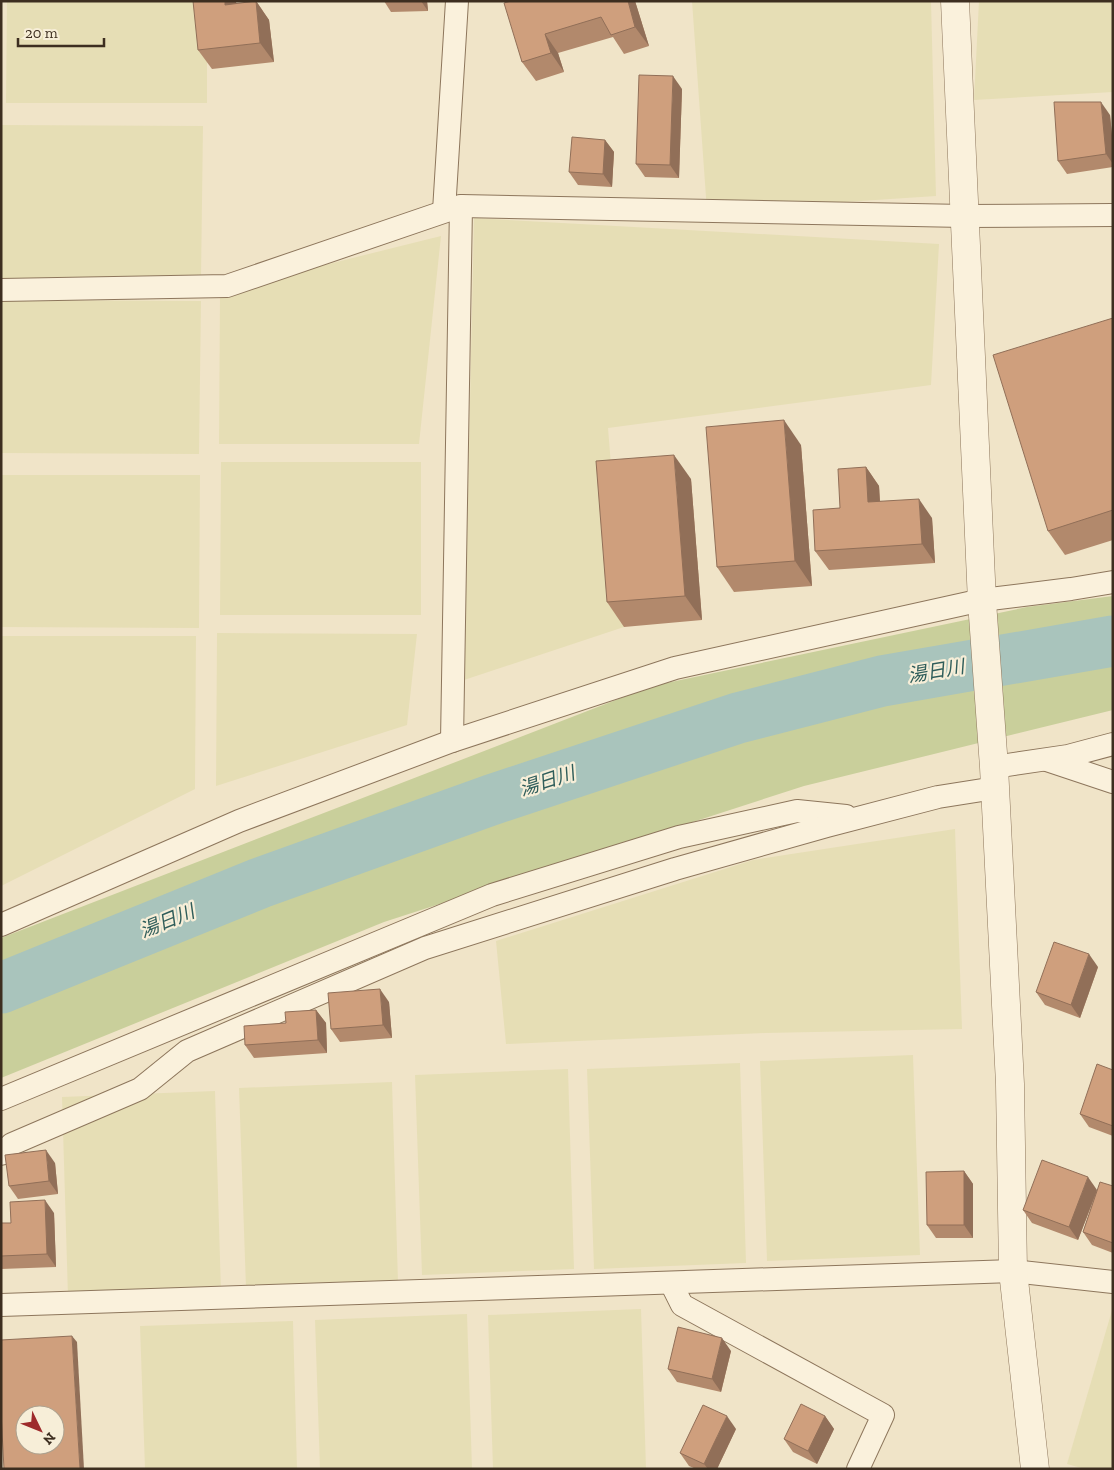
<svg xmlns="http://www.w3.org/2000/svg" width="1114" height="1470" font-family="'Zilla Slab','Noto Sans JP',serif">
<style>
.farmland{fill:#e6deb5}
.green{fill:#c9cf9b}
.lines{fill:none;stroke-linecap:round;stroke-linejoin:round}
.river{stroke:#a9c4bc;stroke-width:51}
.minor-casing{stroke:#8d765c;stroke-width:24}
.tertiary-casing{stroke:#8d765c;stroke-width:29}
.minor{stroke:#faf1dc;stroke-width:22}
.tertiary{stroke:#faf1dc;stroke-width:28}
.wall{fill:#b2896c}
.shaded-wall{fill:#916f58}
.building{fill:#cf9f7d;stroke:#916f58;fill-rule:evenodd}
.labels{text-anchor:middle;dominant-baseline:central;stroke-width:4.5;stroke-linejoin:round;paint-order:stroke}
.water-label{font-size:19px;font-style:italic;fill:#2f5d5a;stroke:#f7eed8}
</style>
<rect width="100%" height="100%" fill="#f0e4c8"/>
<g class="farmland">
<path d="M 7,1 L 207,1 L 207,103 L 6,103 Z"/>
<path d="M 692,1 L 931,1 L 936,196 L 707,211 Z"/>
<path d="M 979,1 L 1113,1 L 1113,92 L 974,100 Z"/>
<path d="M 2,125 L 203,126 L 201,279 L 1,278 Z"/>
<path d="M 474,218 L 939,244 L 931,385 L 608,428 L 624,627 L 464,680 Z"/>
<path d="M 441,236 L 419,444 L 219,444 L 220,291 Z"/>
<path d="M 1,300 L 201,301 L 199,454 L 1,453 Z"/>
<path d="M 221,462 L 421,462 L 421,615 L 220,615 Z"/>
<path d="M 1,475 L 200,475 L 199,628 L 1,627 Z"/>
<path d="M 217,633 L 417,634 L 407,725 L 216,786 Z"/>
<path d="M 1,636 L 196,636 L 195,789 L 1,886 Z"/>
<path d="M 955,829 L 962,1029 L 765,1033 L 506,1044 L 496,941 L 753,860 Z"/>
<path d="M 913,1055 L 920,1255 L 767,1261 L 760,1061 Z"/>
<path d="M 740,1063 L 746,1263 L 594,1269 L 587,1069 Z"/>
<path d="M 568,1069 L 574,1269 L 422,1275 L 415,1075 Z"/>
<path d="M 392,1082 L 398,1282 L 246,1288 L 239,1088 Z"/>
<path d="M 215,1091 L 221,1292 L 68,1297 L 62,1097 Z"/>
<path d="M 1113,1307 L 1113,1469 L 1085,1469 L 1067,1464 Z"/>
<path d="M 641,1309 L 646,1469 L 493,1469 L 488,1315 Z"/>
<path d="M 467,1314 L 472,1469 L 320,1469 L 315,1320 Z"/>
<path d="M 293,1321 L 297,1469 L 145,1469 L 140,1326 Z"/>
</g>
<path class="green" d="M 1113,596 L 1113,710 L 804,786 L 384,922 L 1,1078 L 1,938 L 652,686 L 1027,607 Z"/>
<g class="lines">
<path class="river" d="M 1,988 L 260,883 L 491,800 L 738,718 L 882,681 L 1113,641"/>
<defs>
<g id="minor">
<path d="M 444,211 L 457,1"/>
<path d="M 1,290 L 227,286 L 461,206 L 964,216 L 1113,215"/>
<path d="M 452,741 L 461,206"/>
<path d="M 1047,760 L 1113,782"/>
<path d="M 994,767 L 1068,756 L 1113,744"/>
<path d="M 1,925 L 239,821 L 452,741 L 675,668 L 982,600 L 1071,589 L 1113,582"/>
<path d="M 1,1099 L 492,895 L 679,837 L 797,811 L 846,816"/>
<path d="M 1,1154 L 12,1144 L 140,1089 L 187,1051 L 425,948 L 675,869 L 827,826 L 938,797 L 995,788"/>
<path d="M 671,1283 L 682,1305 L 883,1415 L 858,1469"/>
<path d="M 1,1305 L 1013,1271 L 1113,1282"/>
</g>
<path id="tertiary" d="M 955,1 L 982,602 L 994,767 L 1010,1084 L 1013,1271 L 1035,1469"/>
</defs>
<use href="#minor" class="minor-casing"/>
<use href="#tertiary" class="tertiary-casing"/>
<use href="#minor" class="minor"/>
<use href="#tertiary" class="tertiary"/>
</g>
<g class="wall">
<path d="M 256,1 L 269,20 L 274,62 L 212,69 L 198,50 L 236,4 Z"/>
<path d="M 384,1 L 427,1 L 428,11 L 391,12 Z"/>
<path d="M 511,1 L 635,1 L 649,46 L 624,54 L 613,37 L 558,53 L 564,72 L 536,81 L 522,62 Z"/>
<path d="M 682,89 L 679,178 L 645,177 L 636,164 Z"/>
<path d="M 1110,115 L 1113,146 L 1113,167 L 1067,174 L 1058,161 Z"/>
<path d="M 605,140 L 614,152 L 612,187 L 578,185 L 569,172 Z"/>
<path d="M 1113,318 L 1113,540 L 1065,555 L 1048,531 Z"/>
<path d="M 801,445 L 812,586 L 734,592 L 717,567 Z"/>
<path d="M 866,467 L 879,486 L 880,501 L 932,518 L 935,563 L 829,570 L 815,551 L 840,508 Z"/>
<path d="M 691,479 L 702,620 L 624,627 L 607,602 Z"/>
<path d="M 1098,967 L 1080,1018 L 1045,1005 L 1036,992 Z"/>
<path d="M 389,1002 L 392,1038 L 340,1042 L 331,1029 Z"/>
<path d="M 316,1010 L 326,1023 L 327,1053 L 254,1058 L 245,1045 Z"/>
<path d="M 1113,1070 L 1113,1136 L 1089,1127 L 1080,1114 Z"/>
<path d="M 55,1163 L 58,1194 L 18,1199 L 9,1186 Z"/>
<path d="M 964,1171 L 973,1184 L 973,1238 L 936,1238 L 927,1225 Z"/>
<path d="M 1113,1186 L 1113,1253 L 1092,1245 L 1083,1232 L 1096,1194 L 1078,1240 L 1032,1223 L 1023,1210 Z"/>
<path d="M 54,1213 L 56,1267 L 1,1269 L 1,1223 L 11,1223 Z"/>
<path d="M 731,1351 L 721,1392 L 677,1382 L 668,1369 Z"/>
<path d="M 825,1416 L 834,1429 L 817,1464 L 793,1452 L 784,1439 Z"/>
<path d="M 736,1429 L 717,1469 L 696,1469 L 689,1466 L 680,1453 Z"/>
</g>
<g class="shaded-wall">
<path d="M 225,1 L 236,1 L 239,24 L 225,5 Z"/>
<path d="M 256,1 L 269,20 L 274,62 L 260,43 Z"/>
<path d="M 421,1 L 427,1 L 428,11 Z"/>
<path d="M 628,1 L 635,1 L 649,46 L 635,27 Z"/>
<path d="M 545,34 L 558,53 L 564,72 L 551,53 Z"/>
<path d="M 673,76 L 682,89 L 679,178 L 670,165 Z"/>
<path d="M 1101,102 L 1110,115 L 1113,146 L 1113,164 L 1106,154 Z"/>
<path d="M 605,140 L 614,152 L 612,187 L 603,174 Z"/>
<path d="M 784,420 L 801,445 L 812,586 L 795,561 Z"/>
<path d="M 674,455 L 691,479 L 702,620 L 685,596 Z"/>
<path d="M 866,467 L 879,486 L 881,521 L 868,502 Z"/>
<path d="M 919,499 L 932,518 L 935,563 L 922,544 Z"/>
<path d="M 1089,954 L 1098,967 L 1080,1018 L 1071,1005 Z"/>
<path d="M 380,989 L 389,1002 L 392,1038 L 383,1025 Z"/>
<path d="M 316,1010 L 326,1023 L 327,1053 L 318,1040 Z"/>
<path d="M 46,1150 L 55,1163 L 58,1194 L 49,1181 Z"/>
<path d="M 964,1171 L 973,1184 L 973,1238 L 964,1225 Z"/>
<path d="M 1088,1177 L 1097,1190 L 1078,1240 L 1069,1227 Z"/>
<path d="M 45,1200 L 54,1213 L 56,1267 L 47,1254 Z"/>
<path d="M 72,1336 L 77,1342 L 84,1469 L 80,1469 Z"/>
<path d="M 722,1338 L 731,1351 L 721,1392 L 712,1379 Z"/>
<path d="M 727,1416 L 736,1429 L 717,1469 L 708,1469 L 704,1464 Z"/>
<path d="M 825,1416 L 834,1429 L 817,1464 L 808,1451 Z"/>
</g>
<g class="building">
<path d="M 193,1 L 225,1 L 225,5 L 256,1 L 260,43 L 198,50 Z"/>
<path d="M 511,1 L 628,1 L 635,27 L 611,35 L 601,17 L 545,34 L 551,53 L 522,62 L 504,3 Z"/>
<path d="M 639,75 L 673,76 L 670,165 L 636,164 Z"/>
<path d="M 1054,102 L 1101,102 L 1106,154 L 1058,161 Z"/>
<path d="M 572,137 L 605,140 L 603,174 L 569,172 Z"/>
<path d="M 1113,318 L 1113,510 L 1048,531 L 993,355 Z"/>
<path d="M 784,420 L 795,561 L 717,567 L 706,427 Z"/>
<path d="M 674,455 L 685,596 L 607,602 L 596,461 Z"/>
<path d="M 866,467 L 868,502 L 919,499 L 922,544 L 815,551 L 813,510 L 840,508 L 838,469 Z"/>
<path d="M 1054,942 L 1089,954 L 1071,1005 L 1036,992 Z"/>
<path d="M 380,989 L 383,1025 L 331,1029 L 328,993 Z"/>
<path d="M 316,1010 L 318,1040 L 245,1045 L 244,1026 L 286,1023 L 285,1012 Z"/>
<path d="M 1097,1064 L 1113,1070 L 1113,1126 L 1080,1114 Z"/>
<path d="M 46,1150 L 49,1181 L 9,1186 L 5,1155 Z"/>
<path d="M 1042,1160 L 1088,1177 L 1069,1227 L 1023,1210 Z"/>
<path d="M 964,1171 L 964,1225 L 927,1225 L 926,1172 Z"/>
<path d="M 1100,1182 L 1113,1186 L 1113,1243 L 1083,1232 Z"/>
<path d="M 45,1200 L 47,1254 L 1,1256 L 1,1223 L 11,1223 L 10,1202 Z"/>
<path d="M 678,1327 L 722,1338 L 712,1379 L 668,1369 Z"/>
<path d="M 72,1336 L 80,1469 L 4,1469 L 1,1412 L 1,1340 ZM 25,1415 L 55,1415 L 55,1445 L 25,1445 Z"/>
<path d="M 801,1404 L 825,1416 L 808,1451 L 784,1439 Z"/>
<path d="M 703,1405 L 727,1416 L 704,1464 L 680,1453 Z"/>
</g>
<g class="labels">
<g class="water-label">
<text transform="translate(936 671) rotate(-10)">湯日川</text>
<text transform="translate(547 781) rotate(-18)">湯日川</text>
<text transform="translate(167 921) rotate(-22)">湯日川</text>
</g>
</g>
<rect width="1114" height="1470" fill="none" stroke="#3d2e20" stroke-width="5"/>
<g transform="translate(40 1430) rotate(133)"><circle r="24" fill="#f7eed8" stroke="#ada18e"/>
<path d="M0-4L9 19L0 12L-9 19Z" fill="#9e2a2b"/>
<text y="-8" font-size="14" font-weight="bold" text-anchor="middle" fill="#3d2e20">N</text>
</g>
<path d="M18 38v8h86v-8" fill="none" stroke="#3d2e20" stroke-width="2.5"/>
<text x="25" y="38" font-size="15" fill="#3d2e20" stroke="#f7eed8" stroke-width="4" paint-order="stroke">20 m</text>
</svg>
